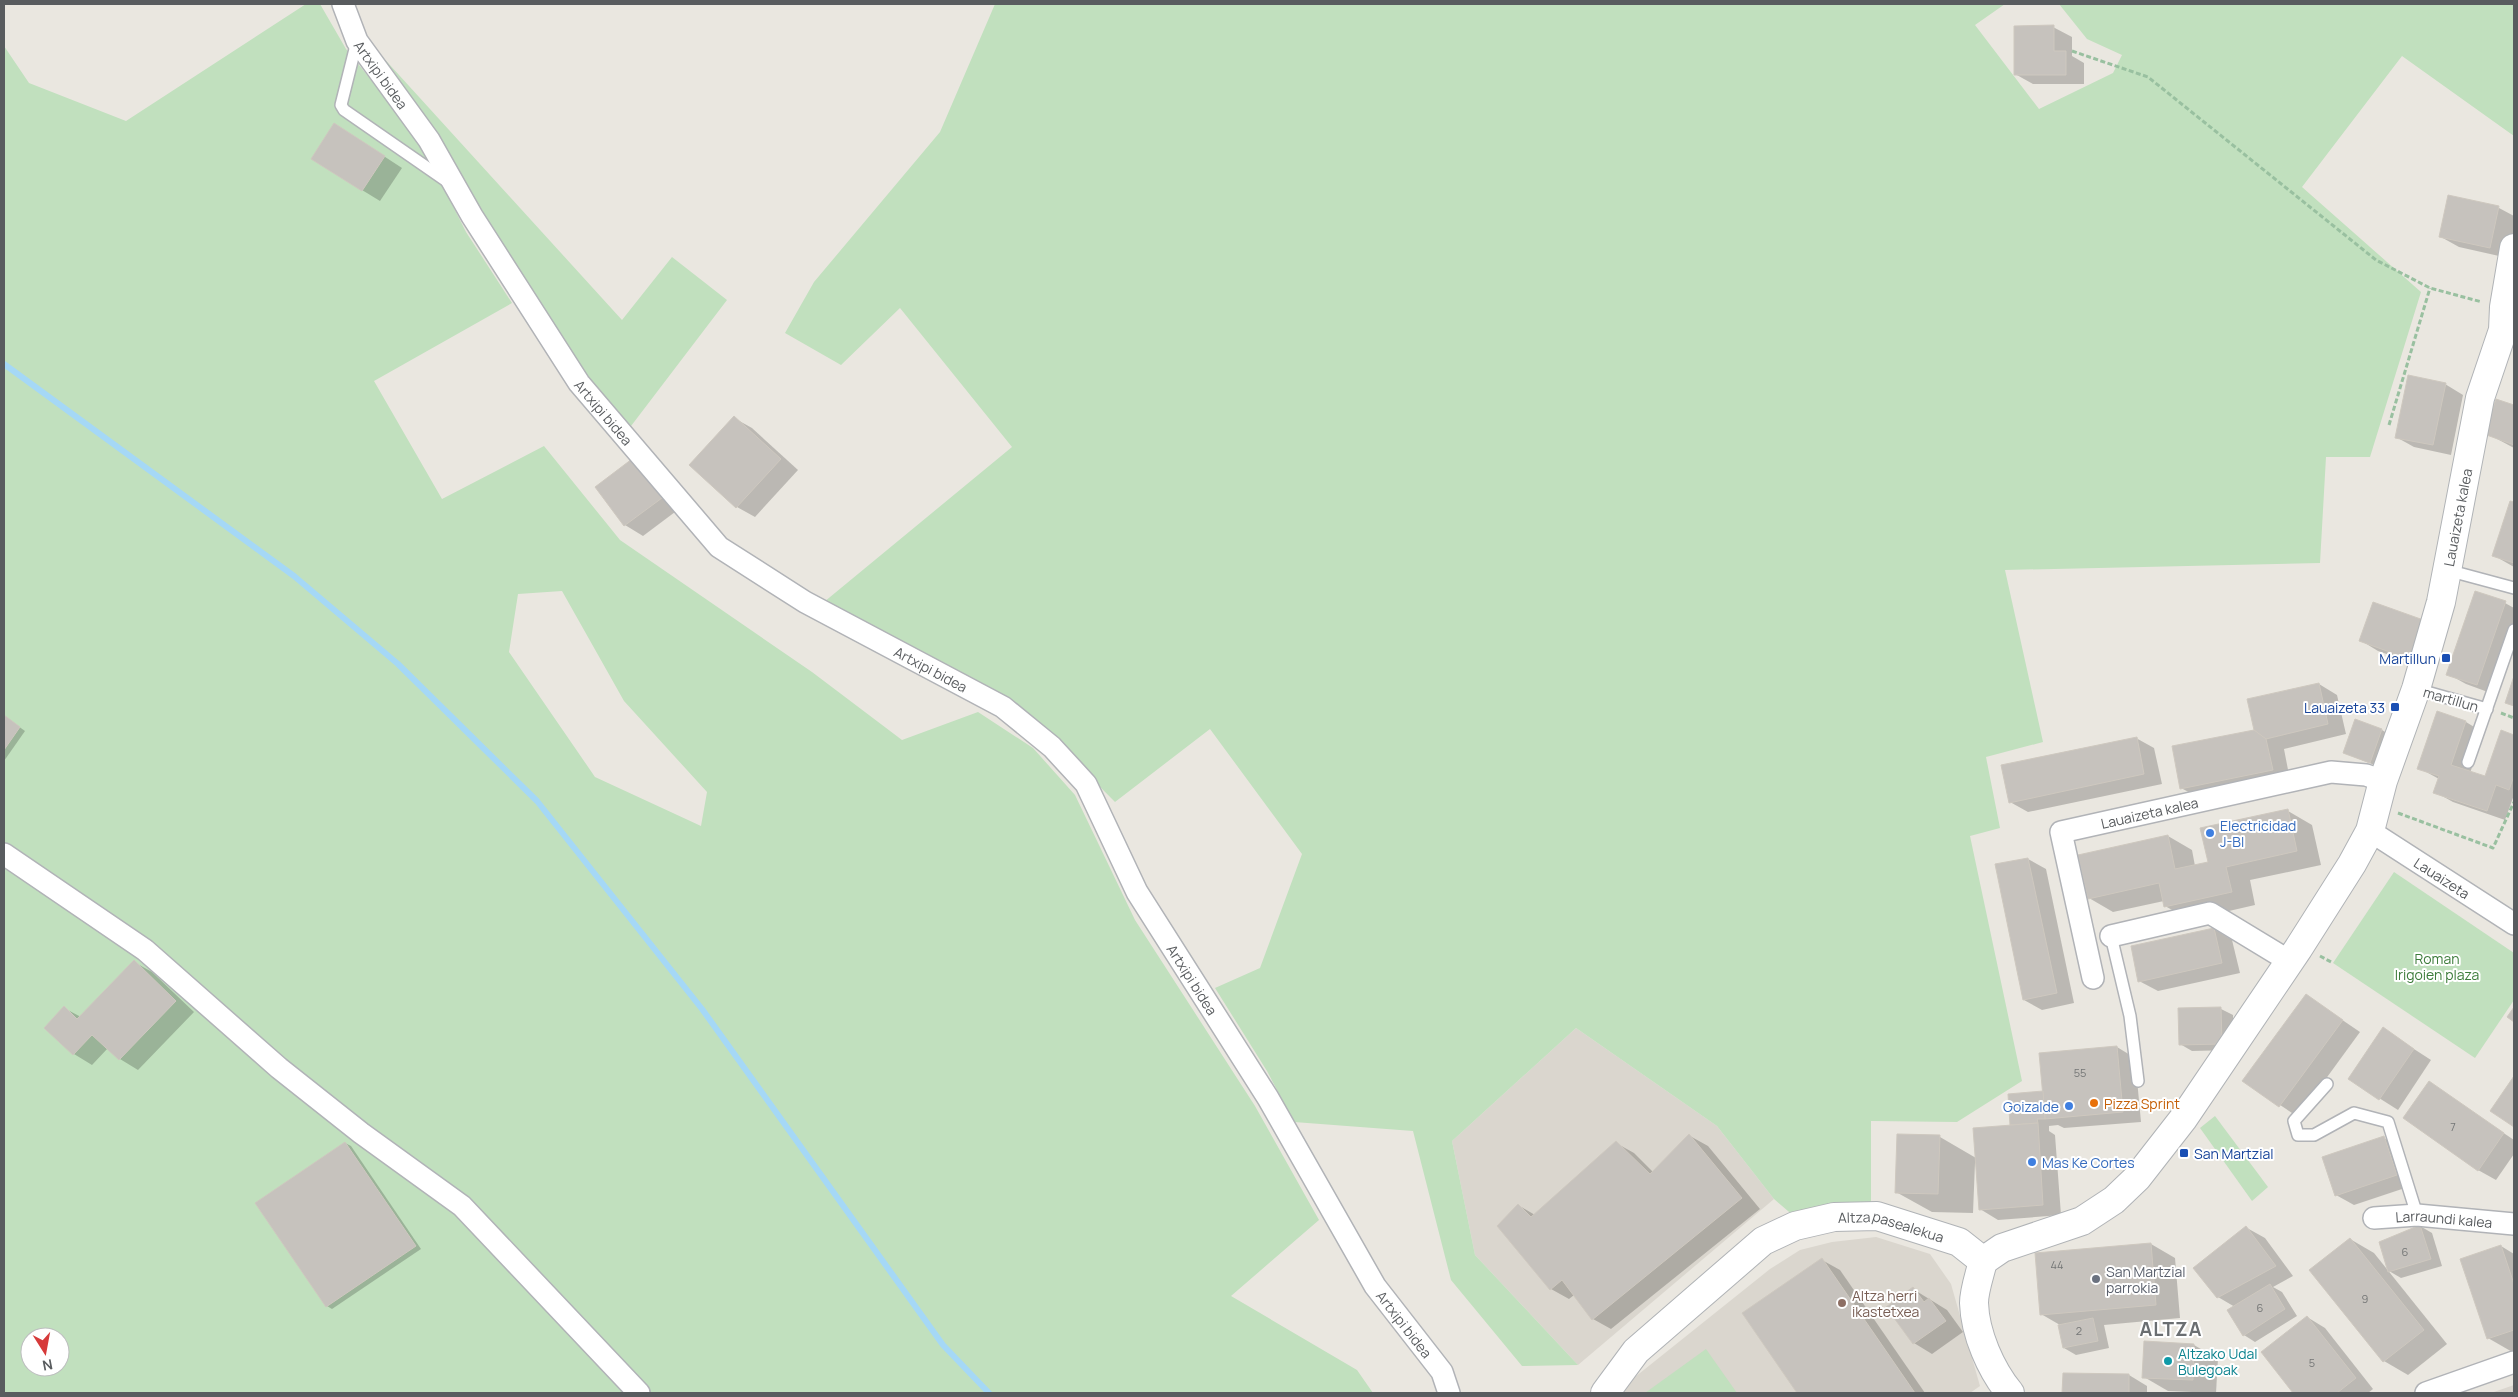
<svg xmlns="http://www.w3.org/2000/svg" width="2518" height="1397" font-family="Manrope,sans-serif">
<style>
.education{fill:#dad6ce}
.green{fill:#c1e0be;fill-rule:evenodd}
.shadow{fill:#0003}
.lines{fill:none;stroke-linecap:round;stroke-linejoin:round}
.stream{stroke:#a5d8f6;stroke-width:6}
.building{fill:#c6c2bd;stroke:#cec8bf}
.lane-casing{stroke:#b1b3b7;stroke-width:14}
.street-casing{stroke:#b1b3b7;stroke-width:24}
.secondary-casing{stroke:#b0b3b6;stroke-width:30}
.path{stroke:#99c0a0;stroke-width:3;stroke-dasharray:5 2.5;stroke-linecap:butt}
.lane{stroke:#fff;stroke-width:11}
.street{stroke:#fff;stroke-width:21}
.secondary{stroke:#fff;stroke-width:28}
.transit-dot{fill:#1a4fb4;stroke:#fff;stroke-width:2}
.shop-dot{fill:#3f7fe0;stroke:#fff;stroke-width:2}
.food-dot{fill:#e8710a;stroke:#fff;stroke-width:2}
.worship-dot{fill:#6b7280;stroke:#fff;stroke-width:2}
.education-dot{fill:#8d6e63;stroke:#fff;stroke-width:2}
.culture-dot{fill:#0f9aa8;stroke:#fff;stroke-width:2}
.labels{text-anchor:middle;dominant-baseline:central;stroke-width:4;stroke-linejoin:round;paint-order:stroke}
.number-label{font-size:11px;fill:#747676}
.street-label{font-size:14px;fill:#595c5f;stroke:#fff}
.transit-label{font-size:14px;fill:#164399;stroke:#fff;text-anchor:end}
.shop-label{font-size:14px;fill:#366cbe;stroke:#fff;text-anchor:start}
.park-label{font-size:14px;fill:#3d7c3b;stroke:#fff}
.food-label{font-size:14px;fill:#c56008;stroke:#fff;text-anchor:start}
.worship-label{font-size:14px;fill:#5b616d;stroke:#fff;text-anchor:start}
.education-label{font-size:14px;fill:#785e54;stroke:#fff;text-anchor:start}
.culture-label{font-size:14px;fill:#0d838f;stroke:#fff;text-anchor:start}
.district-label{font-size:19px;font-weight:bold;letter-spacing:1px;fill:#6a6e71;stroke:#fff}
</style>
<rect width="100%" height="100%" fill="#eae7e0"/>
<g class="education">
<path d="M 1576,1028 L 1717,1126 L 1774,1199 L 1578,1365 L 1475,1255 L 1452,1141 Z"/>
<path d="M 1876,1237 L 1930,1254 L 1951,1284 L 1980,1386 L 1970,1393 L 1622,1393 L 1630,1381 L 1770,1269 L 1800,1250 L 1832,1242 Z"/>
<path d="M 2514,1385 L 2514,1393 L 2491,1393 Z"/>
</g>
<g class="green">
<path d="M 306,4 L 320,4 L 346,49 L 420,140 L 466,232 L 512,303 L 374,381 L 442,499 L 544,446 L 620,540 L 812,672 L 902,740 L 978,712 L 1033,748 L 1075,795 L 1135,920 L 1255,1106 L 1319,1220 L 1231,1296 L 1357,1370 L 1373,1393 L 4,1393 L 4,46 L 29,83 L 126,121 ZM 562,591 L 624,701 L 707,792 L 701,826 L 595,777 L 509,652 L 518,594 ZM 30,1337 L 60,1337 L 60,1367 L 30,1367 Z"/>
<path d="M 995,4 L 2005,4 L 1975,25 L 2039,109 L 2113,73 L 2122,55 L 2087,39 L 2059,4 L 2514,4 L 2514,136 L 2402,56 L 2302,187 L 2421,292 L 2370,457 L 2326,457 L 2320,563 L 2005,570 L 2043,742 L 1986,757 L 2000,828 L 1970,836 L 2022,1081 L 1957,1122 L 1871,1121 L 1871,1204 L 1795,1217 L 1774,1199 L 1717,1126 L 1576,1028 L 1452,1141 L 1475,1255 L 1578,1365 L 1522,1366 L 1451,1280 L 1413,1131 L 1294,1122 L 1267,1071 L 1215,988 L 1260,968 L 1302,854 L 1210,729 L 1115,802 L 1028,714 L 824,602 L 1012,447 L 900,308 L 841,365 L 785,333 L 814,282 L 940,132 Z"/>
<path d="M 379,53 L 622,320 L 672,257 L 727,300 L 628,430 L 587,381 L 477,211 L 441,140 Z"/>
<path d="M 2394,872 L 2514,953 L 2514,1000 L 2475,1058 L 2333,963 Z"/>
<path d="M 2215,1116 L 2268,1187 L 2252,1201 L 2200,1128 Z"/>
<path d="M 1706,1349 L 1737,1393 L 1645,1393 Z"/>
</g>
<g class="shadow">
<path d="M 2053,27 L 2072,37 L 2072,56 L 2084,63 L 2084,84 L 2033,84 L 2015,74 Z"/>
<path d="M 353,136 L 402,168 L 380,201 L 362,190 Z"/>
<path d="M 2449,197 L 2499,208 L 2514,216 L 2514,230 L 2508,258 L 2459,247 L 2441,237 Z"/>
<path d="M 2445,384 L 2463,395 L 2451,455 L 2414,447 L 2396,437 Z"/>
<path d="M 2497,401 L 2514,407 L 2514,448 L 2486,433 Z"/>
<path d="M 734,418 L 752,428 L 798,470 L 755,517 L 737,507 Z"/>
<path d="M 632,460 L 679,509 L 643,536 L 625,525 L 596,487 Z"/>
<path d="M 2511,502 L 2514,503 L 2514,567 L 2493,555 Z"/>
<path d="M 2505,603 L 2514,608 L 2514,640 L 2496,695 L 2466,684 L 2448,674 Z"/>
<path d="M 2429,623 L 2447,633 L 2433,670 L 2378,651 L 2360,640 Z"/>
<path d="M 2319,684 L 2337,695 L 2346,734 L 2284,749 L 2290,780 L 2200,798 L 2181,788 Z"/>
<path d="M 2438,713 L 2466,722 L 2484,733 L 2470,773 L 2486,778 L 2501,732 L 2514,736 L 2514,795 L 2505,820 L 2453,802 L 2435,792 L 2439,779 L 2419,768 Z"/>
<path d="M 4,716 L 25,731 L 4,761 Z"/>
<path d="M 2382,730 L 2393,737 L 2382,768 L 2344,753 Z"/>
<path d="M 2136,738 L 2154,748 L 2162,784 L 2028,812 L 2010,802 Z"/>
<path d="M 2288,811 L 2312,825 L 2321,865 L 2250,880 L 2255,905 L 2190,920 L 2165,906 L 2164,901 L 2113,912 L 2089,898 L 2168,836 L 2192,850 L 2195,866 L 2209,863 Z"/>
<path d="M 2028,859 L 2046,869 L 2074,1003 L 2042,1010 L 2024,1000 Z"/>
<path d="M 2214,929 L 2232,940 L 2240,973 L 2158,991 L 2139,981 L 2132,947 Z"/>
<path d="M 134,962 L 152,972 L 194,1012 L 138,1070 L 120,1059 L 108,1048 L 92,1065 L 74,1054 L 64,1008 L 81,1017 Z"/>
<path d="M 2307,996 L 2360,1032 L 2298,1117 L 2244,1081 Z"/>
<path d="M 2221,1009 L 2233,1015 L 2233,1050 L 2192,1051 L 2180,1044 Z"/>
<path d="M 2383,1029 L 2431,1060 L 2398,1110 L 2349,1079 Z"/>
<path d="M 2117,1047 L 2135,1058 L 2141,1122 L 2064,1128 L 2058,1125 L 2049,1126 L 2049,1131 L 2055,1135 L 2061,1215 L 1998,1220 L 1980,1209 L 1977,1163 L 1975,1163 L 1973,1213 L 1932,1212 L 1896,1192 L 1940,1137 L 1976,1158 L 2012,1126 L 2009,1095 L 2044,1093 L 2040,1054 Z"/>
<path d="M 2429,1083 L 2514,1140 L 2514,1154 L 2496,1180 L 2478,1170 Z"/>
<path d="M 1690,1136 L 1708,1146 L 1760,1209 L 1611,1329 L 1593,1319 L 1574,1295 L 1569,1299 L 1551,1289 L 1518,1205 L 1535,1215 L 1616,1143 L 1634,1153 L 1653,1172 Z"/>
<path d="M 2384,1138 L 2402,1148 L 2414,1185 L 2354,1205 L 2336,1195 Z"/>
<path d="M 345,1143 L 351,1146 L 421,1249 L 332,1309 L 327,1306 Z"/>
<path d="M 2420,1226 L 2432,1233 L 2442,1266 L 2401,1278 L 2389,1271 Z"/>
<path d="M 2247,1228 L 2265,1238 L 2293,1276 L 2273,1287 L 2282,1292 L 2297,1316 L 2255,1342 L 2244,1335 L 2235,1307 L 2218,1297 Z"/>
<path d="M 2350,1239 L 2374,1253 L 2447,1344 L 2408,1375 L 2384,1361 L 2311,1270 Z"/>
<path d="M 2151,1244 L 2175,1258 L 2180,1318 L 2104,1325 L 2109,1348 L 2076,1355 L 2064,1348 L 2060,1325 L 2041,1314 Z"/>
<path d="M 2501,1246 L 2514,1254 L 2514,1353 L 2488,1338 Z"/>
<path d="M 1822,1260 L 1840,1270 L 1925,1393 L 1799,1393 L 1744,1313 Z"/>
<path d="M 1913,1289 L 1947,1310 L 1963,1332 L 1932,1354 L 1914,1343 L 1888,1307 Z"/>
<path d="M 2307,1317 L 2325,1328 L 2373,1389 L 2368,1393 L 2294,1393 L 2263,1352 Z"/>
<path d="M 2194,1345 L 2218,1359 L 2216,1393 L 2168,1391 L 2144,1377 Z"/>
<path d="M 2064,1374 L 2129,1375 L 2147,1386 L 2147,1393 L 2063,1393 Z"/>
</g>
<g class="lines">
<path class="stream" d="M 4,364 L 294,576 L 398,664 L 537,801 L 702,1009 L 943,1345 L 989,1393"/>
</g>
<g class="building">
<path d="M 2054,25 L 2054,51 L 2066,51 L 2066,75 L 2014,75 L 2014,26 Z"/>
<path d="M 334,123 L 385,156 L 362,191 L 311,159 Z"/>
<path d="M 2448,195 L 2499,206 L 2490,248 L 2439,237 Z"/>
<path d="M 2408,375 L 2446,383 L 2433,445 L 2395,438 Z"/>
<path d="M 2496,399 L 2514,405 L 2514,445 L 2484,434 Z"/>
<path d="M 734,416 L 781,459 L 736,508 L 689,465 Z"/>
<path d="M 632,459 L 662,498 L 624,526 L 595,487 Z"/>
<path d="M 2510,501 L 2514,502 L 2514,563 L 2492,556 Z"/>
<path d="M 2475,591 L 2506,601 L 2477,685 L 2446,675 Z"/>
<path d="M 2373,602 L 2429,622 L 2415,661 L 2359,641 Z"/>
<path d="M 2514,676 L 2514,706 L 2505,703 Z"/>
<path d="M 2319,683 L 2328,724 L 2266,739 L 2254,730 L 2247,699 Z"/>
<path d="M 2437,711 L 2466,721 L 2451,765 L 2485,776 L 2501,730 L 2514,735 L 2514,776 L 2509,790 L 2496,785 L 2487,811 L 2433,793 L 2439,776 L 2417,769 Z"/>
<path d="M 4,715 L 20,727 L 4,750 Z"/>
<path d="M 2355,719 L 2382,729 L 2370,763 L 2343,753 Z"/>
<path d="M 2254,730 L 2266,739 L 2273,770 L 2180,789 L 2172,746 Z"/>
<path d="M 2137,737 L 2144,774 L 2009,803 L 2001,765 Z"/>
<path d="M 2288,809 L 2297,851 L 2226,867 L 2232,892 L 2164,907 L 2159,883 L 2088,899 L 2078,855 L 2168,835 L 2175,869 L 2208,862 L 2200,828 Z"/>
<path d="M 2028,858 L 2057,993 L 2023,1000 L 1995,864 Z"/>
<path d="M 2214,928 L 2222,963 L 2138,982 L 2131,946 Z"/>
<path d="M 134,960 L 176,1001 L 119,1060 L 92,1035 L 73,1055 L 44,1028 L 64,1006 L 77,1019 Z"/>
<path d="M 2306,994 L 2343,1020 L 2279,1107 L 2242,1081 Z"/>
<path d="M 2221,1007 L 2222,1044 L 2179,1045 L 2178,1008 Z"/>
<path d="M 2514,1007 L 2514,1022 L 2507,1017 Z"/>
<path d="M 2383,1027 L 2414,1049 L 2379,1100 L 2348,1079 Z"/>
<path d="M 2117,1046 L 2123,1112 L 2045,1119 L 2039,1053 Z"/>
<path d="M 2514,1076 L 2514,1127 L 2490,1111 Z"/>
<path d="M 2429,1081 L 2504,1133 L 2478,1171 L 2403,1118 Z"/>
<path d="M 2043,1091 L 2045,1119 L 2037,1119 L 2038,1123 L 2010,1125 L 2008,1094 Z"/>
<path d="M 2038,1123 L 2043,1205 L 1979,1210 L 1973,1128 Z"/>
<path d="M 1689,1134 L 1742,1198 L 1592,1320 L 1562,1280 L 1550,1290 L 1497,1226 L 1518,1204 L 1531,1217 L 1616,1141 L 1650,1174 Z"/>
<path d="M 1897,1134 L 1940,1135 L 1938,1194 L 1895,1193 Z"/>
<path d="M 2384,1136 L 2397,1175 L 2335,1196 L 2322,1157 Z"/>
<path d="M 345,1142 L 416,1246 L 326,1307 L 255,1203 Z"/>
<path d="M 2420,1225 L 2431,1259 L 2388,1272 L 2379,1242 Z"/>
<path d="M 2246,1226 L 2276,1266 L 2217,1298 L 2193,1268 Z"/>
<path d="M 2350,1238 L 2424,1330 L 2383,1362 L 2309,1270 Z"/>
<path d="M 2151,1243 L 2156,1305 L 2040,1315 L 2035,1253 Z"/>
<path d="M 2501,1245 L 2514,1284 L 2514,1330 L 2487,1339 L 2460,1259 Z"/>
<path d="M 1822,1258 L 1915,1393 L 1797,1393 L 1742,1313 Z"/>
<path d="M 2270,1284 L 2285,1309 L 2243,1336 L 2227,1310 Z"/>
<path d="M 1913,1287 L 1924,1302 L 1929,1298 L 1946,1321 L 1913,1344 L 1886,1307 Z"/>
<path d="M 2307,1316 L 2356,1378 L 2337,1393 L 2293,1393 L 2261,1352 Z"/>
<path d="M 2093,1318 L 2098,1341 L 2063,1348 L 2058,1325 Z"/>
<path d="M 2144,1341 L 2194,1344 L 2193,1380 L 2142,1378 Z"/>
<path d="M 2063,1373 L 2129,1374 L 2129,1393 L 2062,1393 Z"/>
</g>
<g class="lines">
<defs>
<g id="lane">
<path d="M 357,41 L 341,105 L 344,110 L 448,182"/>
<path d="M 2447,570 L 2514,588"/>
<path d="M 2416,689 L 2487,709"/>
<path d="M 2468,762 L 2514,630"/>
<path d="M 2111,936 L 2130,1016 L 2138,1081"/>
<path d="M 2327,1084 L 2294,1121 L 2298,1135 L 2314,1135 L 2354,1113 L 2388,1122 L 2417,1215"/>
</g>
<g id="street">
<path id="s1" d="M 343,4 L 357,41 L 429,140 L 472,216 L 579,383 L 719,547 L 805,602 L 1003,707 L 1052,747 L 1086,784 L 1137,892 L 1268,1098 L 1375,1286 L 1442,1372 L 1449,1393"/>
<path id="s2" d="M 2370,831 L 2514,924"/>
<path d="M 4,854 L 145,950 L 279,1068 L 361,1133 L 462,1206 L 639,1393"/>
<path d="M 2111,936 L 2210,913 L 2289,961"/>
<path id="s3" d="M 2093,978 L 2061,832 L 2331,772 L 2366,775 L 2383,781"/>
<path id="s4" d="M 2374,1218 L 2417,1215 L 2514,1224"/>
<path d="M 2426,1393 L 2514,1362"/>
</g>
<g id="secondary">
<path id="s5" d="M 1983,1261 L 2002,1248 L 2082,1221 L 2114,1200 L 2137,1178 L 2183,1119 L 2298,949 L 2352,864 L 2370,831 L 2383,781 L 2416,689 L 2441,602 L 2480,398 L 2503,330 L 2504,307 L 2514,248"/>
<path d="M 1983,1261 C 1980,1274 1974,1290 1974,1303 C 1975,1334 1991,1370 2010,1393"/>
<path id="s6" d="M 1605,1393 L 1636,1351 L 1763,1241 L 1795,1226 L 1834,1217 L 1877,1216 L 1959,1242 L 1983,1261"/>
</g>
</defs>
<use href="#lane" class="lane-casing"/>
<use href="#street" class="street-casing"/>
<use href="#secondary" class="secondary-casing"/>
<g class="path">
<path d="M 2072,51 L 2148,77 L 2376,260 L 2430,288 L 2482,302"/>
<path d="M 2389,425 L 2430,288"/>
<path d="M 2501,713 L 2514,718"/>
<path d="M 2398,813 L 2493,848 L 2514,802"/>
<path d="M 2320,956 L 2333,963"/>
</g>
<use href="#lane" class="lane"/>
<use href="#street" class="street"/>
<use href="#secondary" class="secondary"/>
</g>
<g class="transit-dot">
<rect x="2441" y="653" width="10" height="10" rx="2.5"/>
<rect x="2390" y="702" width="10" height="10" rx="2.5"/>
<rect x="2179" y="1148" width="10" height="10" rx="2.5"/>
</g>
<g class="shop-dot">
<circle cx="2210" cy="833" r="5"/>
<circle cx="2069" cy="1106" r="5"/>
<circle cx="2032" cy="1162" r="5"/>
</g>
<circle class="food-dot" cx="2094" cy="1103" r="5"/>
<circle class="worship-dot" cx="2096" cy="1279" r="5"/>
<circle class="education-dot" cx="1842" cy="1303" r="5"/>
<circle class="culture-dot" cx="2168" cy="1361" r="5"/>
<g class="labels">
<g class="number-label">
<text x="2080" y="1072">55</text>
<text x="2453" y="1126">7</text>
<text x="2405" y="1251">6</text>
<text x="2057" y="1264">44</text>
<text x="2365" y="1298">9</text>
<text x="2260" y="1307">6</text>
<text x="2079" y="1330">2</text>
<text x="2312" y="1362">5</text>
</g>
<g class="street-label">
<text stroke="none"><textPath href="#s1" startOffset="81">Artxipi bidea</textPath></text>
<text stroke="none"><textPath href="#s1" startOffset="486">Artxipi bidea</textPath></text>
<text stroke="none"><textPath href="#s5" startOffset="922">Lauaizeta kalea</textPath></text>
<text stroke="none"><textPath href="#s1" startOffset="908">Artxipi bidea</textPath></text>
<text transform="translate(2451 699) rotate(16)">martillun</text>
<text stroke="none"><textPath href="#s3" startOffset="240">Lauaizeta kalea</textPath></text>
<text stroke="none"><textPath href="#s2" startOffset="86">Lauaizeta</textPath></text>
<text stroke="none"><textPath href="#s1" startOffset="1326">Artxipi bidea</textPath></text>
<text stroke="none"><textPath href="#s4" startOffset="70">Larraundi kalea</textPath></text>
<text stroke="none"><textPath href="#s6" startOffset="354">Altza pasealekua</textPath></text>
<text stroke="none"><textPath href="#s1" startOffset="1731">Artxipi bidea</textPath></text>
</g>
<g class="transit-label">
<text x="2436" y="658">Martillun</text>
<text x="2385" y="707">Lauaizeta 33</text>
<text x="2194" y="1153" text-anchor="start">San Martzial</text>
</g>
<g class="shop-label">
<text x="2220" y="825">Electricidad<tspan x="2220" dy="16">J-BI</tspan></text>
<text x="2059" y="1106" text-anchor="end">Goizalde</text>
<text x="2042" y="1162">Mas Ke Cortes</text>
</g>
<g class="park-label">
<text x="2437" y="958">Roman<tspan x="2437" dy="16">Irigoien plaza</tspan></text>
</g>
<g class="food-label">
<text x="2104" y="1103">Pizza Sprint</text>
</g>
<g class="worship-label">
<text x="2106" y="1271">San Martzial<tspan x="2106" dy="16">parrokia</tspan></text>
</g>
<g class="education-label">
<text x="1852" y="1295">Altza herri<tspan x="1852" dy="16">ikastetxea</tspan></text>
</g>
<g class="culture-label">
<text x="2178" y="1353">Altzako Udal<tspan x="2178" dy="16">Bulegoak</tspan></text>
</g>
<g class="district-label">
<text x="2171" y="1329">ALTZA</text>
</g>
</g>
<rect width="2518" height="1397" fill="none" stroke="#595c5f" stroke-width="10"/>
<g transform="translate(45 1352) rotate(169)"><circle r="24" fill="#ffffff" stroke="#bdbebf"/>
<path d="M0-4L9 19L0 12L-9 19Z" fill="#d63a3a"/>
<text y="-8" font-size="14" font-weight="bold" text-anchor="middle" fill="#595c5f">N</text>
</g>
</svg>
